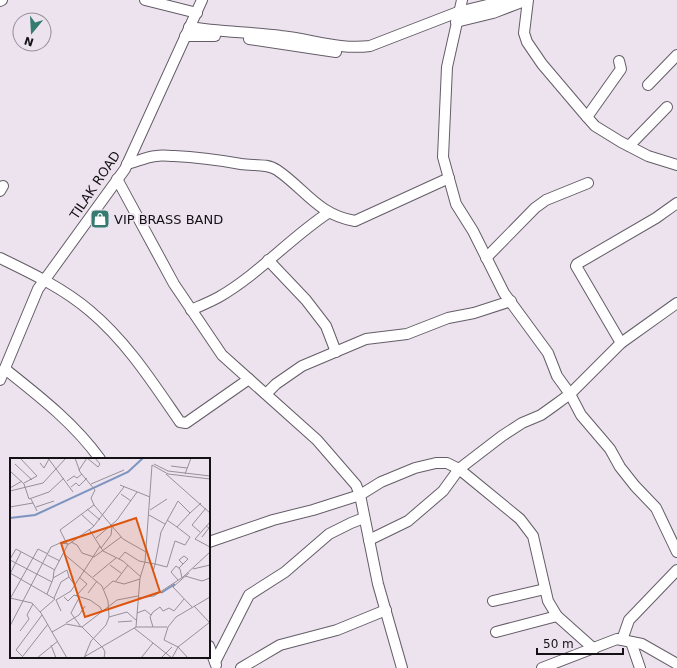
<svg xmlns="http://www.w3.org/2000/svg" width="677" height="668" font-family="'DejaVu Sans',sans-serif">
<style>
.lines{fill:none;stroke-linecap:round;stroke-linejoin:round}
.stream{stroke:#5e6d8b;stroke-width:3.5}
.street-casing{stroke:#645d67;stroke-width:12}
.street{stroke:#fff;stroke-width:10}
.labels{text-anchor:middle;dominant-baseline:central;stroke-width:4;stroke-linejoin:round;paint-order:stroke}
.street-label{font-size:13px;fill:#141115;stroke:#ece3ef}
.poi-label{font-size:13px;fill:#141115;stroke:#ece3ef;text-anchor:start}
.inset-river{fill:none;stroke:#7d94be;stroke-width:2}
.inset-road{fill:none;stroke:#968f98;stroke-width:1}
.view{fill:#dd550c;fill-opacity:0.15;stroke:#dd550c;stroke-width:2}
.inset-edge{fill:none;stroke:#141115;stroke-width:2}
</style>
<rect width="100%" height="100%" fill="#ece3ef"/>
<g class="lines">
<path class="stream" d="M 168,0 L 169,0"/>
<defs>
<g id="street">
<path d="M 145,0 L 197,13"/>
<path d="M 462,0 L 447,67 L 443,157 L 456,204 L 473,231 L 504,293 L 548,353 L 557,376 L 570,394 L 581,415 L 610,449 L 620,467 L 635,486 L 656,508 L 677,552"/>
<path d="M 528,0 L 524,33 L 527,42 L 542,64 L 587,117 L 595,126 L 621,142 L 648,156 L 677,165"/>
<path d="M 0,1 L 2,0"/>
<path d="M 456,22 L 493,13 L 527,0"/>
<path d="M 189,27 C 219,32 250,32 281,36 C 311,39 339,50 370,46 L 458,12 L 508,0"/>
<path d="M 185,36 L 215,36"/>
<path d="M 249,39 L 336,52"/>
<path d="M 648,85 L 677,55"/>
<path d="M 587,117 L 621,69 L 619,61"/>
<path d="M 629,146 L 667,107"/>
<path d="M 127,164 C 136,162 146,157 156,156 C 162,155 168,156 174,156 C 197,157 219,160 241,164 C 253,166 267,163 277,170 C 305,189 318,215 355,221 L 449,178"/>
<path d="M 117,179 L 174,284 L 222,355 L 317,440 L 356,485 L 360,495 L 378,584 L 402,668"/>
<path d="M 0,191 L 3,186"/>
<path d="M 0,258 C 31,273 63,288 90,311 C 127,342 153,383 180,422 L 186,423 L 249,379"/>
<path d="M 486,258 L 535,208 L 546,200 L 588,183"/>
<path d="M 268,260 L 306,300 L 326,326 L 336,352"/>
<path d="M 191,310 C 200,306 210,302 219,297 C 259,274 290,238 328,213"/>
<path d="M 621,343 L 576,266 L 577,264 L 656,218 L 677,203"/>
<path d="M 5,369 C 39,396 74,423 100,459"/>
<path d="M 0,380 L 38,289 L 125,169 L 202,0"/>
<path d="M 266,394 L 276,384 L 302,366 L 366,339 L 407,334 L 448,318 L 474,313 L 511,301"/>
<path d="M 369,540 L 408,521 L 443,491 L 459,469 L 502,436 L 522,423 L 541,415 L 555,405 L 570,394 L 621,343 L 677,303"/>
<path d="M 209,542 L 273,520 L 313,510 L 360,495 L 381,482 L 415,468 L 436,463 L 447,463 L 459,469 L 520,519 L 533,536 L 548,601 L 557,616 L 594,649"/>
<path d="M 493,601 L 545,589"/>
<path d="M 496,632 L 557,616"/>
<path d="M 622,640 L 629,620 L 677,570"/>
<path d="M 631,642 L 640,668"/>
<path d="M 209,646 L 216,665"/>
<path d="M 215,662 L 249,595 L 285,572 L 329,534 L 351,523 L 364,518"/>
<path d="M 241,668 L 280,645 L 337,630 L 386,610"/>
<path d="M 542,668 L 617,639 L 642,644 L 677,664"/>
</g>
</defs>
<use href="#street" class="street-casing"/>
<use href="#street" class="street"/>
</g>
<defs>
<symbol id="shop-square" viewBox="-11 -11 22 22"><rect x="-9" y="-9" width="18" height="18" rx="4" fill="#367b6f" stroke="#ece3ef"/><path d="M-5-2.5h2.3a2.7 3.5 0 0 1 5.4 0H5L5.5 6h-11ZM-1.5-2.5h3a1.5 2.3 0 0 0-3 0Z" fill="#fff"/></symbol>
</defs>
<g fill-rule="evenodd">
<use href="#shop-square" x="89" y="208" width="22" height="22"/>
</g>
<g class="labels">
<g class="street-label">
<text transform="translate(95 185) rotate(-56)">TILAK ROAD</text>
</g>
<g class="poi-label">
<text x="114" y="219">VIP BRASS BAND</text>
</g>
</g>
<g transform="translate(10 458)">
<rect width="200" height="200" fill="#ece3ef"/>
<path class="inset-river" d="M 0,60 L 25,57 L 118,14 L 133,0M 151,135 L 165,126"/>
<path class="inset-road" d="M 10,0 L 27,18 L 14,25M 38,0 L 63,34M 65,0 L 70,14 L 85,32 L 81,40 L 84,47 L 113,81 L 136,94M 77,0 L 88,9 L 90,6 L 85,0M 30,5 L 34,10 L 39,1M 5,6 L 22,22M 144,6 L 158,13 L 200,18M 142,7 L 158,16 L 200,21M 161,8 L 177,10M 69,12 L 77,0M 0,13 L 14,26 L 19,41 L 39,34 L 54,20M 156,16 L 200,55M 175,16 L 181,0M 57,23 L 64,18 L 67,20 L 72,16M 81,26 L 114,12M 110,27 L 140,39M 61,29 L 66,25 L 69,28 L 77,20M 0,30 L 12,23M 0,33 L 33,25 L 56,0M 111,36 L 121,43M 21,41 L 27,53M 0,49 L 23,45M 26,49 L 44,43M 77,51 L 90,62M 140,52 L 157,41M 180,55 L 191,45M 71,56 L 84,68M 139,57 L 155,66M 200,64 L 185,81 L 200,89M 79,71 L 93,93 L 113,103 L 131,119M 190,74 L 182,67 L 196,50M 192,79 L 199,70 L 196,68M 86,80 L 107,62 L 127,34M 61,84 L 67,87 L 72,95 L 84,99 L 111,79M 57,86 L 50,72 L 84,47M 91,90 L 101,77 L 102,69M 54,96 L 92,128 L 98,143 L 99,159 L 96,167 L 81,183 L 74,200M 38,97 L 50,103M 0,101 L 6,91 L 45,112M 109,101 L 115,94 L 129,103 L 145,106 L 151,74 L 158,61 L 168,43 L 180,55 L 167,69 L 157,62M 0,102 L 42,124M 100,107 L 111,115M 169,110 L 178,101 L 174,98 L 169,102 L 173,106M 183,111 L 200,107M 143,114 L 145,106 L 157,109 L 165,83 L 175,87 L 180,79 L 167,69M 0,115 L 45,141 L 30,154M 0,116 L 11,94M 175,118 L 192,123 L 200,120M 83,119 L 106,100M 43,120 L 57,112 L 59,119M 168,122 L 161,114 L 166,108 L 170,111 L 172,120M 106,123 L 118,107M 162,128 L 182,149M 163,129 L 179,115M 94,131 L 103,123 L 114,126 L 130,121M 78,135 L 87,123M 37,136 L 43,121 L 44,113 L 58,86M 66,138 L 77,126 L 69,119M 54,139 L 58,143 L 64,137 L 80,142 L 90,149 L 92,153M 0,140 L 22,145 L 31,155 L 57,200M 44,140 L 51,124 L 59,119 L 64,126M 69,140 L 61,155 L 71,169M 128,140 L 144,138 L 173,119 L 200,94M 0,141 L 28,91 L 38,96M 184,148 L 199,164M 51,153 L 46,142 L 61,133 L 90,88M 127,155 L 135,152 L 141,157M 99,159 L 117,154 L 127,163M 108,164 L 122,163M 56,165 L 69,157 L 75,148M 0,168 L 41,89 L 50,85 L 59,86 L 83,69 L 114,29M 72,169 L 93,190 L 95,194 L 94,200M 126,169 L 130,120 L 135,104 L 142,7M 126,169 L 157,169M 143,169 L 140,159 L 143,154 L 150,149 L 153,153 L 159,150 L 164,153 L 174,141M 124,170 L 162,200M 10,173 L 19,161 L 17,157 L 23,146M 42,174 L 56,166 L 72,169 L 107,142 L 128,138M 154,182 L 158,169 L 166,159 L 200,139M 154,182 L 168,189 L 178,200M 41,187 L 46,200M 13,198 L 38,166M 74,199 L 126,169M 14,200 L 6,192 L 32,157M 27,200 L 48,183M 131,200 L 143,185M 151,200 L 162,189M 162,200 L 168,189 L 200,164"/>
<path class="view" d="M 126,60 L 150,134 L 75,159 L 51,85 Z"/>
<rect width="200" height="200" class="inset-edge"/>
</g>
<g transform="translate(32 32) rotate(198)"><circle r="19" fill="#ece3ef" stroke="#968f98"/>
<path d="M0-3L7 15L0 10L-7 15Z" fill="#367b6f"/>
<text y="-6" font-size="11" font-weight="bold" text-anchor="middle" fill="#141115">N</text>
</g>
<path d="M537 648v6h86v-6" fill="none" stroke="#141115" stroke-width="2"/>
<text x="543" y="648" font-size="12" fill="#141115" stroke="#ece3ef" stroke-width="3" paint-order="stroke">50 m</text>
</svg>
